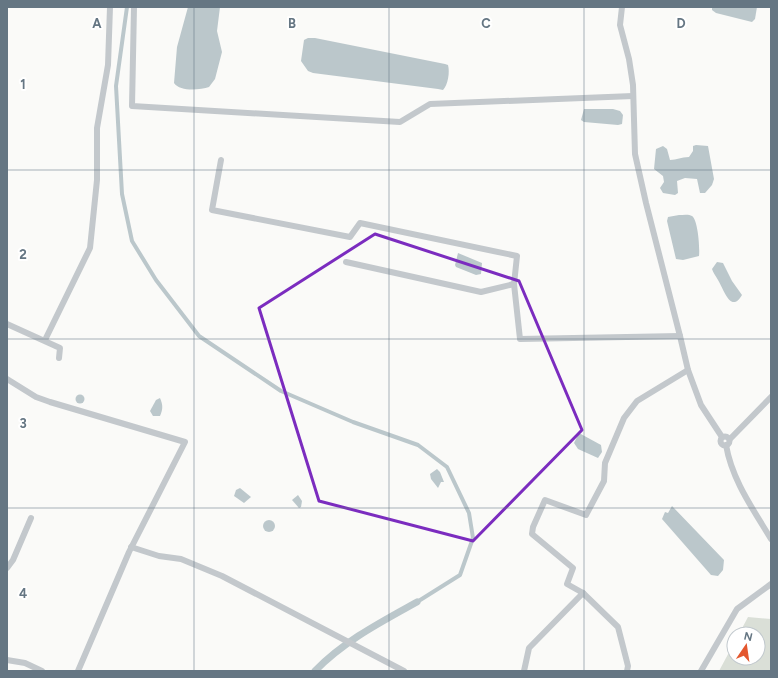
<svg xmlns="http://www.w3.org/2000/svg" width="778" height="678" font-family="Figtree,sans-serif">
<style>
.green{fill:#dadfd7}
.water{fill:#bbc7cb}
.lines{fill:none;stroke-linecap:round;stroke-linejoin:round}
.canal{stroke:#bbc7cb;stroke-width:4}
.river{stroke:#bbc7cb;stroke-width:7}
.minor{stroke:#c3c8cc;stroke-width:6}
.marked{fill:none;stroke:#7b2cbf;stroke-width:3;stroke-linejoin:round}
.grid{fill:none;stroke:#657683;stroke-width:1;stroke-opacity:0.55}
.grid-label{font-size:13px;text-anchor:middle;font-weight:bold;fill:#657683;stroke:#fff;stroke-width:4;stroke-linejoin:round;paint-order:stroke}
</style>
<rect width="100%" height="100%" fill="#fafaf8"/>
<path class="green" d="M 748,617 L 771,619 L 771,671 L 719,671 L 734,643 L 734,658 L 758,658 L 758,634 L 739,634 Z"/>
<g class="water">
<path d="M 188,7 L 220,7 L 217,31 L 222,52 L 215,79 L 209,87 C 200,90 180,92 174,83 L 177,47 Z"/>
<path d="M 712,7 L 757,7 L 755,19 L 752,22 L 716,13 L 712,10 Z"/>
<path d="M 308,38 L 315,38 L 445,64 L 448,65 C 450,72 448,85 443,90 L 438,89 L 313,73 L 308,71 L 301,61 L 304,40 Z"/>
<path d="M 584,109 L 613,109 L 620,111 L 623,115 L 622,124 L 618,125 L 584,122 L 581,120 Z"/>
<path d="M 696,145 L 708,146 L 714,179 L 712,185 L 705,193 L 700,193 L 697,179 L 685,178 L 677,181 L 678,193 L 675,195 L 663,193 L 660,188 L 664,182 L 663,176 L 654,169 L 656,149 L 663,146 L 667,149 L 670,160 C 677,160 681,157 689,157 L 693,151 L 693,146 Z"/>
<path d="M 679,215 C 683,215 689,214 692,216 C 698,220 700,248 699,256 L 683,260 L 676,259 L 667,221 L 668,217 Z"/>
<path d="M 458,253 L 482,263 L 481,274 L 476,275 L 456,267 L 455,265 Z"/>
<path d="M 717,262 L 723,263 L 732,281 L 742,295 C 731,314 724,290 718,280 C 716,276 713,273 712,269 Z"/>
<circle cx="80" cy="399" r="4.5"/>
<path d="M 160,398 C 163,405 163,409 160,416 L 153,416 L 150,411 L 156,400 Z"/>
<path d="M 579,433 L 601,445 L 602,452 L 598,458 L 578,449 L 574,443 Z"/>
<path d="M 437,469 L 440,472 L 444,482 L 441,482 L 438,488 L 431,479 L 430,474 Z"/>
<path d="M 240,488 L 251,497 L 244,503 L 234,496 L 236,490 Z"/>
<path d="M 298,495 L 302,501 L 301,507 L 299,508 L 292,500 Z"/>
<path d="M 672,506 L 724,560 L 723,570 L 718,576 L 711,575 L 662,519 L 665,512 L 668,513 Z"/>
<circle cx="269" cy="526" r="6"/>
</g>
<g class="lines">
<path class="canal" d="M 127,7 L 116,86 L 122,194 L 132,241 L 156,280 L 199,336 L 281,391 L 353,422 L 418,445 L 447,467 L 469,513 L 473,538 L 460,575 L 417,602"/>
<path class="river" d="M 315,671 C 344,641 381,622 417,602"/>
<g class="minor">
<path d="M 134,7 L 132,106 L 400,122 L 430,104 L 633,96"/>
<path d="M 622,7 L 620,25 L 629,59 L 633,85 L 635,154 L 646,203 L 680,336 L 688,370 L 701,405 L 722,437"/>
<path d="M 221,160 L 212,210 L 350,237 L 360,223 L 517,256 L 514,284 L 520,339 L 680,336"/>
<path d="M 346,262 L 481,292 L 514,284"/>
<path d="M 7,324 L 60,348 L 59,358"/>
<path d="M 45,340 L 90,248 L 97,180 L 97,128 L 108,65 L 110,7"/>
<path d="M 7,379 L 36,397 L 50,402 L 185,442 L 129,552 L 78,671"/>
<circle cx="725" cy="441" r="4.5"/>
<path d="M 730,439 L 771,397"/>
<path d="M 726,445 C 732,480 753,509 771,539"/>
<path d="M 131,547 L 159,556 L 181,559 L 222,576 L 404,671"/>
<path d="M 7,568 L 13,560 L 31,518"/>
<path d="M 583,593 L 618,627 L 628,666 L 627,671"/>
<path d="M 7,660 L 25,663 L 42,671"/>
<path d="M 524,671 L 529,648 L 583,593 L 567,584 L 573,568 L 532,534 L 533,527 L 545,500 L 586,515 L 604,481 L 605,463 L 624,418 L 637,401 L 688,370"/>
<path d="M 701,671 L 737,609 L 771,584"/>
</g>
</g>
<path class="marked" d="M 375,234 L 519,281 L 582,430 L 473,541 L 319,501 L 259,308 Z"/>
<path class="grid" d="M 194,7 L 194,671M 389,7 L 389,671M 584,7 L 584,671M 7,170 L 771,170M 7,339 L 771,339M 7,508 L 771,508"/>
<g class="grid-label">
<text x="97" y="28">A</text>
<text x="292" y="28">B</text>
<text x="486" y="28">C</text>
<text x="681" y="28">D</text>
<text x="23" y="89">1</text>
<text x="23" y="259">2</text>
<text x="23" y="428">3</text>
<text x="23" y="598">4</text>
</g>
<rect width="778" height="678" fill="none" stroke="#657683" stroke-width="16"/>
<g transform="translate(746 646) rotate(13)"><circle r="19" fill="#ffffff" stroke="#c1c8cd"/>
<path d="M0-3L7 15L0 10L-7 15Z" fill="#e4572e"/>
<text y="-6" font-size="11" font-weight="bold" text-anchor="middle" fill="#657683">N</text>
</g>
</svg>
